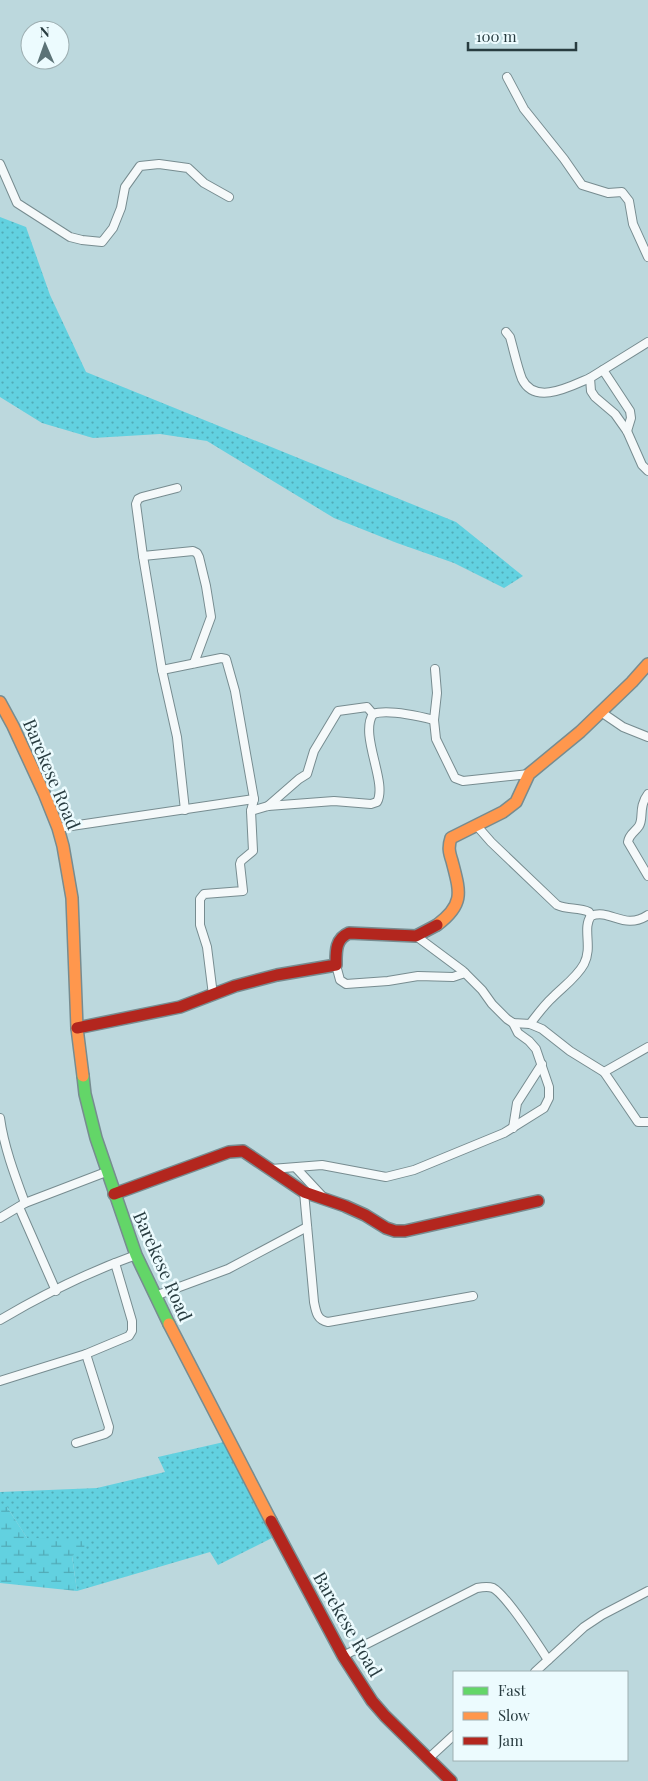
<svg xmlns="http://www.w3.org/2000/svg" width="648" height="1781" font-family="'Playfair Display',serif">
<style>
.grass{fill:url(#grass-dots)}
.wetland{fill:url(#wetland-marsh)}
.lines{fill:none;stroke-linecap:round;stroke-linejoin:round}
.street-casing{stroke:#778c90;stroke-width:10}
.fast-casing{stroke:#778c90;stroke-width:14}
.slow-casing{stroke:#778c90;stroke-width:14}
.jam-casing{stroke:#778c90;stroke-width:14}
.street{stroke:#f5f9fa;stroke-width:8}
.fast{stroke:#63d668;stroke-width:11}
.slow{stroke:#ff974d;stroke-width:11}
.jam{stroke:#b3261e;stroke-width:11}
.labels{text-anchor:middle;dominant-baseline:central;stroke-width:5;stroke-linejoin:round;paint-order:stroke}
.street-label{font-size:18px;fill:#283c40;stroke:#ecfbfe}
</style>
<defs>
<pattern id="grass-dots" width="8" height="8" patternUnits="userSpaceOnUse" patternTransform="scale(1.25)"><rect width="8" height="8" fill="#62d1e0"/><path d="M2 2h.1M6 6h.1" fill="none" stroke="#51abb7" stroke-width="1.8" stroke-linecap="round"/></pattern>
<pattern id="wetland-marsh" width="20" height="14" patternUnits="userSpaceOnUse" patternTransform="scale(1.25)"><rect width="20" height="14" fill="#62d1e0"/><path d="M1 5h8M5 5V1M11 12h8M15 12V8" fill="none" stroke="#51abb7"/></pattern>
</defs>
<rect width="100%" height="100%" fill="#bcd8dd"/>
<g class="grass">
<path d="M 0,217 L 26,227 L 50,295 L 86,372 L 456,522 L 523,576 L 504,588 L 454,563 L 397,543 L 334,518 L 207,441 L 160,434 L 93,438 L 42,423 L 0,397 Z"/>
<path d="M 224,1442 L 272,1538 L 218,1565 L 210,1552 L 77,1591 L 72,1556 L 27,1538 L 7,1507 L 0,1507 L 0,1492 L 97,1488 L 165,1472 L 158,1457 Z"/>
</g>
<path class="wetland" d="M 0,1507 L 7,1507 L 27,1538 L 85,1539 L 84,1550 L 72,1556 L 77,1591 L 0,1583 Z"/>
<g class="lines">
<defs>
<g id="street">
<path d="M 507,77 L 524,109 L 564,159 L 582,185 L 608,193 L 622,192 L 629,201 L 633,224 L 648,257"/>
<path d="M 0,164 L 17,203 L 70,237 L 82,240 L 102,242 L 113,228 L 121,208 L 125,187 L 140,166 L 159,164 L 188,168 L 204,183 L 229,197"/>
<path d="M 506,332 L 510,337 C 514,351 517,366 522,379 C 535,406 571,386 590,378"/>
<path d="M 648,342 L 590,378 L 591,391 L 595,397 L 615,414 L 627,431 L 642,465 L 648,471"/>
<path d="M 603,370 L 630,411 L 631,418 L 627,431"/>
<path d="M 177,488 L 142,497 L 138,499 L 136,504 L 143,556 L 162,670 L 177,737 L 185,810"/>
<path d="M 143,556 L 193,551 L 197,553 L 199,557 L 206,586 L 211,617 L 194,663"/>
<path d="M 435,669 L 437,693 L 434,720 L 436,739 L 455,778 L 463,781 L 529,774"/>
<path d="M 162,670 L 221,658 L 226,659 L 235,691 L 254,799 L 251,811 L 253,851 L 241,861 L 240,864 L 243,891 L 204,894 L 200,899 L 200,925 L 207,947 L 213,995"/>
<path d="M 601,712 L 623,727 L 648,737"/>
<path d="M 373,714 C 388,709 418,716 434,720"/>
<path d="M 648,794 C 638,807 644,818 639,826 C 635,832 629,834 628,842 L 648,876"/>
<path d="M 268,806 L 299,779 L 307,774 L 314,751 L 338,711 L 367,707 L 373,714"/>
<path d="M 251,811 L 268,806 L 334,801 L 371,804 L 377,802 C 388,783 359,735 373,714"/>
<path d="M 477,826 L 491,842 L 557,905 C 567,910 579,907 589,912 L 591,916"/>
<path d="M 58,828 L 254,799"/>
<path d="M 416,936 L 463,971 L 482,990 L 492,1004 L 507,1019 L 513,1023 L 530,1024 L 542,1029 L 570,1051 L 604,1072 L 638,1122 L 648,1122"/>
<path d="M 336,965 L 340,980 L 346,984 L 388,981 L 418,976 L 453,977 L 465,973"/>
<path d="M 530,1024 C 537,1015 544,1005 553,997 C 563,987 577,977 584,964 C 593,947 582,928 591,916 C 610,908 624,931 648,915"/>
<path d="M 604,1072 L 648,1047"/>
<path d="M 0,1118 C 4,1147 15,1176 25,1203"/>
<path d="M 513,1128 L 517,1103 L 542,1064"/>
<path d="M 296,1168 L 324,1198"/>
<path d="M 271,1169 L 322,1165 L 386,1177 L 414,1170 L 504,1133 L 544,1108 L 549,1098 L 549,1087 L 536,1049 L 529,1041 L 518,1033 L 513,1023"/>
<path d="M 304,1192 L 314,1302 C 316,1312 317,1320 328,1322 L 473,1296"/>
<path d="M 19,1207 L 56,1291"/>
<path d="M 0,1218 L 25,1203 L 106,1172"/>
<path d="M 155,1296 L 228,1269 L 307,1227"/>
<path d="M 0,1320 C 42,1295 89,1272 136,1255"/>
<path d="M 0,1381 L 86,1354 L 129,1336 L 132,1331 L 132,1321 L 115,1263"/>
<path d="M 76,1443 L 105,1434 L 108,1432 L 109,1427 L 86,1354"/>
<path d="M 343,1656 L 477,1588 C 482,1587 488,1586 493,1588 C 506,1595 539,1646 548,1660"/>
<path d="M 535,1672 L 584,1627 L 602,1615 L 648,1591"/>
<path d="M 429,1758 L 454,1735"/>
</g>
<path id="fast" d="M 83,1076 L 85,1094 L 96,1138 L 136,1255 L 169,1324"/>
<g id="slow">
<path d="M 0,702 L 13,726 L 44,793 L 58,828 L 63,846 L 72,898 L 77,1028 L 83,1076"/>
<path d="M 437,925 C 465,904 460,892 452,861 C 449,852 448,847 451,838 L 503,812 L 516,802 L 529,774 L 580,732 L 632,682 L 648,664"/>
<path d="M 169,1324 L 271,1521"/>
</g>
<g id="jam">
<path d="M 77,1028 L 180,1007 L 235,986 L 277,975 L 336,965 C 336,952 335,939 349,933 L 416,936 L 437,925"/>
<path d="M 114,1194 L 229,1152 L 243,1151 L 304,1192 L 345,1206 L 365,1215 L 386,1228 L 395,1231 L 405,1231 L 538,1201"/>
<path d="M 271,1521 L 343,1656 L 372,1701 L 385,1716 L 451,1781"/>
</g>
</defs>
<use href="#street" class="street-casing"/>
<use href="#fast" class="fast-casing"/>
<use href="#slow" class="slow-casing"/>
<use href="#jam" class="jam-casing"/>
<use href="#street" class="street"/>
<use href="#fast" class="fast"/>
<use href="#slow" class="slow"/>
<use href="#jam" class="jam"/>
</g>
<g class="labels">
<g class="street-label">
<text transform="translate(52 774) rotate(67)">Barekese Road</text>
<text transform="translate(163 1266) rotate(66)">Barekese Road</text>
<text transform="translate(348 1624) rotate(60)">Barekese Road</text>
</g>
</g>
<rect x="453" y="1671" width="175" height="90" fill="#ecfbfe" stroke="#9eafb2"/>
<rect x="463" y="1687" width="25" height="8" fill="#63d668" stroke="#9eafb2"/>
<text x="498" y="1696" font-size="15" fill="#283c40">Fast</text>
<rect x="463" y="1712" width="25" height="8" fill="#ff974d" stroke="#9eafb2"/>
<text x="498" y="1721" font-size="15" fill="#283c40">Slow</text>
<rect x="463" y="1737" width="25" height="8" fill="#b3261e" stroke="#9eafb2"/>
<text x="498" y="1746" font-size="15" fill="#283c40">Jam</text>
<g transform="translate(45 45) rotate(358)"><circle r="24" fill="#ecfbfe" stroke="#9eafb2"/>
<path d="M0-4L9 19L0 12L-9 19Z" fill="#5c7377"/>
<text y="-8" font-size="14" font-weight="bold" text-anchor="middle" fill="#283c40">N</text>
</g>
<path d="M468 42v8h108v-8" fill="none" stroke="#283c40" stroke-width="2.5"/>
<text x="476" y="42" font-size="15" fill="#283c40" stroke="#ecfbfe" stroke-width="4" paint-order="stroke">100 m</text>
</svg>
